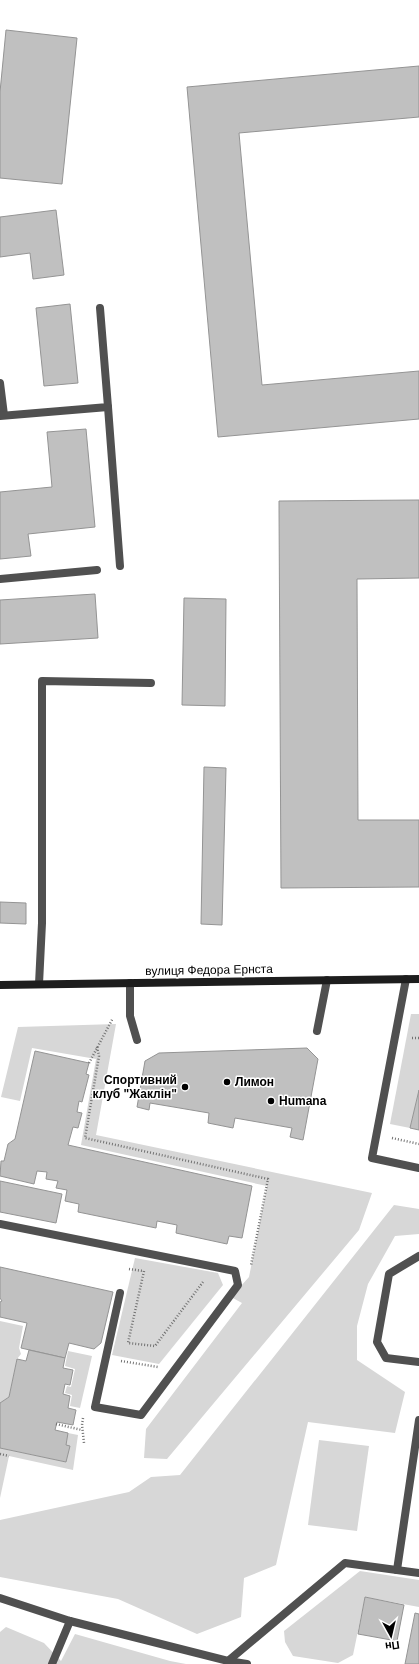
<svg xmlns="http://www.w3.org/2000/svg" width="419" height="1664" font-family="Arial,sans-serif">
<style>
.green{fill:#d7d7d7}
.building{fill:#c0c0c0;stroke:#949494}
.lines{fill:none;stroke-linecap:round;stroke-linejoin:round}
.path{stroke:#727272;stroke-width:2.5;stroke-dasharray:1 2;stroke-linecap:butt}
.lane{stroke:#505050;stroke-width:8}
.secondary{stroke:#1d1d1d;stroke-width:8}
.poi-dot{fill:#000;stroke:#fff;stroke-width:1.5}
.labels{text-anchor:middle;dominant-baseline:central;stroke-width:3;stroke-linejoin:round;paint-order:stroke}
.street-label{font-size:12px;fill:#000;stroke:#fff}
.poi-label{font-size:12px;font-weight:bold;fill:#000;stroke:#fff;text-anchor:start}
</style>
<rect width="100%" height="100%" fill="#fff"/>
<g class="green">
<path d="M 411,1014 L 419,1014 L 419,1090 L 410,1128 L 390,1124 Z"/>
<path d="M 116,1024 L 96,1135 L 372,1193 L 359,1230 L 167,1459 L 144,1458 L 146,1429 L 242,1303 L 231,1297 L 249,1277 L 267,1186 L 81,1145 L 96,1059 L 32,1048 L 20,1101 L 1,1097 L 18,1027 Z"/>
<path d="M 394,1205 L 419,1209 L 419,1234 L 395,1236 L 368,1284 L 357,1326 L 357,1360 L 405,1392 L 395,1433 L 308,1422 L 276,1565 L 244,1578 L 241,1617 L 197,1634 L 118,1599 L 0,1577 L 0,1520 L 129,1492 L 151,1477 L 180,1475 Z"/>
<path d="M 135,1258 L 218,1273 L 223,1285 L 159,1364 L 112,1355 Z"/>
<path d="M 0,1321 L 23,1326 L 19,1348 L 21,1354 L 17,1359 L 9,1397 L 0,1403 Z"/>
<path d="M 68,1351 L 92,1356 L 80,1408 L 70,1406 L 72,1395 L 65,1393 L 67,1386 L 71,1387 L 75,1369 L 65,1366 Z"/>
<path d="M 68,1433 L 78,1435 L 73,1470 L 9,1456 L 0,1498 L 0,1448 L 66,1462 L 70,1446 L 66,1445 Z"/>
<path d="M 319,1440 L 369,1446 L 357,1531 L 308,1525 Z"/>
<path d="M 360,1571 L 419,1580 L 419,1607 L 365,1597 L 353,1655 L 338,1663 L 293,1656 L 285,1642 L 284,1631 Z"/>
<path d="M 6,1627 L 44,1643 L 61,1661 L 75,1634 L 170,1661 L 186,1664 L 0,1664 L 0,1632 Z"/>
</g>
<g class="building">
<path d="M 6,30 L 77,38 L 62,184 L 0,178 L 0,92 Z"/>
<path d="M 419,66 L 419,117 L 239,133 L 262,385 L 419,371 L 419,419 L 218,437 L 187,87 Z"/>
<path d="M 56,210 L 64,275 L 33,279 L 30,253 L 0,257 L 0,217 Z"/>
<path d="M 70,304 L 78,383 L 44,386 L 36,308 Z"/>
<path d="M 86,429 L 95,527 L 28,534 L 31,556 L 0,559 L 0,492 L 52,487 L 47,432 Z"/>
<path d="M 419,500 L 419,578 L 357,579 L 358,820 L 419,820 L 419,887 L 281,888 L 279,501 Z"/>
<path d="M 95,594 L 98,638 L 0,644 L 0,600 Z"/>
<path d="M 184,598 L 226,599 L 225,706 L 182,705 Z"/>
<path d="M 204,767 L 226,768 L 222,925 L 201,924 Z"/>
<path d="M 0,902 L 26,903 L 26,924 L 0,923 Z"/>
<path d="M 307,1048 L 318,1059 L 303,1140 L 290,1137 L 292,1128 L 235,1118 L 233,1128 L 208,1123 L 209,1113 L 150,1103 L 149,1110 L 137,1107 L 145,1061 L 159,1053 Z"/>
<path d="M 35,1051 L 89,1063 L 86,1074 L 89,1075 L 82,1102 L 79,1101 L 77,1112 L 82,1113 L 78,1128 L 73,1127 L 68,1145 L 252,1186 L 242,1238 L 229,1236 L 227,1244 L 176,1233 L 177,1225 L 157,1221 L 156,1228 L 78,1212 L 79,1204 L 65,1201 L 67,1190 L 56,1188 L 58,1181 L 46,1179 L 47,1172 L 37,1171 L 34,1184 L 0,1176 L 1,1161 L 4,1161 L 8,1144 L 15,1139 Z"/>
<path d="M 419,1090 L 419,1130 L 410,1128 Z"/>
<path d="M 0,1181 L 62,1194 L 56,1223 L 0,1212 Z"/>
<path d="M 0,1267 L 113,1292 L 101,1343 L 94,1349 L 69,1343 L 65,1358 L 21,1348 L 27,1323 L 0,1317 L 0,1302 L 2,1301 L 0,1298 Z"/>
<path d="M 29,1350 L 65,1358 L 63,1368 L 73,1370 L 70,1385 L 65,1384 L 63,1394 L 70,1396 L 68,1408 L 76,1410 L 73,1425 L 57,1422 L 55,1430 L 68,1433 L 66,1445 L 70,1446 L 66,1462 L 0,1448 L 0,1403 L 9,1397 L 17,1359 L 26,1361 Z"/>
<path d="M 365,1597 L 404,1605 L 397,1641 L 358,1634 Z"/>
<path d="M 415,1613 L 419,1614 L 419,1664 L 405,1664 Z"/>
</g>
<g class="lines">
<g class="path">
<path d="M 412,1038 L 419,1038"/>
<path d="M 97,1047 L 99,1056 L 85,1138 L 268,1179 L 251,1265"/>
<path d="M 89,1063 L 113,1018"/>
<path d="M 392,1138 L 419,1144"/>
<path d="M 129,1269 L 143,1271"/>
<path d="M 144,1271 L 128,1343 L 155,1346 L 203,1282"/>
<path d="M 121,1361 L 158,1367"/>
<path d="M 83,1418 L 82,1425 L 84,1443"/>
<path d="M 56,1424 L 82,1430"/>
<path d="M 0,1454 L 9,1456"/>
</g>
<g class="lane">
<path d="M 0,383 L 4,415"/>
<path d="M 108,407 L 120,566"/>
<path d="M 0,416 L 108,407 L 100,308"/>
<path d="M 0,579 L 97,570"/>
<path d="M 406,979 L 372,1158 L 419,1168"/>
<path d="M 130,983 L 130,1016 L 137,1040"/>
<path d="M 39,984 L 42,923 L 42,681 L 151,683"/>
<path d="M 317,1031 L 327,980"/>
<path d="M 0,1224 L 235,1271 L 238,1285 L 141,1415 L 95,1407 L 120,1293"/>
<path d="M 419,1256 L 389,1274 L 377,1342 L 386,1358 L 419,1362"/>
<path d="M 397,1570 L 419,1420"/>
<path d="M 0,1598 L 70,1621 L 228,1661 L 345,1563 L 419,1573"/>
<path d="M 228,1661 L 247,1664"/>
<path d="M 52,1664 L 70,1621"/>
</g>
<path class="secondary" d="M 0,985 L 419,979"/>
</g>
<g class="poi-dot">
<circle cx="227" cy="1082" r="4"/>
<circle cx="185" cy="1087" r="4"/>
<circle cx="271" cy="1101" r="4"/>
</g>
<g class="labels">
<g class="street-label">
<text transform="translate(209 970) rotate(-1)">вулиця Федора Ернста</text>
</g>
<g class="poi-label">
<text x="177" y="1080" text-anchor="end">Спортивний<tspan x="177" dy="14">клуб "Жаклін"</tspan></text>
<text x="235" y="1082">Лимон</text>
<text x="279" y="1101">Humana</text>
</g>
</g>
<g transform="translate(391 1636) rotate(172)" stroke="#ffffff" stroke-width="3" paint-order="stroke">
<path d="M0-3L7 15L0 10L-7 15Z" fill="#000000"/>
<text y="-6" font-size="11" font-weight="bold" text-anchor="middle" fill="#000000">Пн</text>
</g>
</svg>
